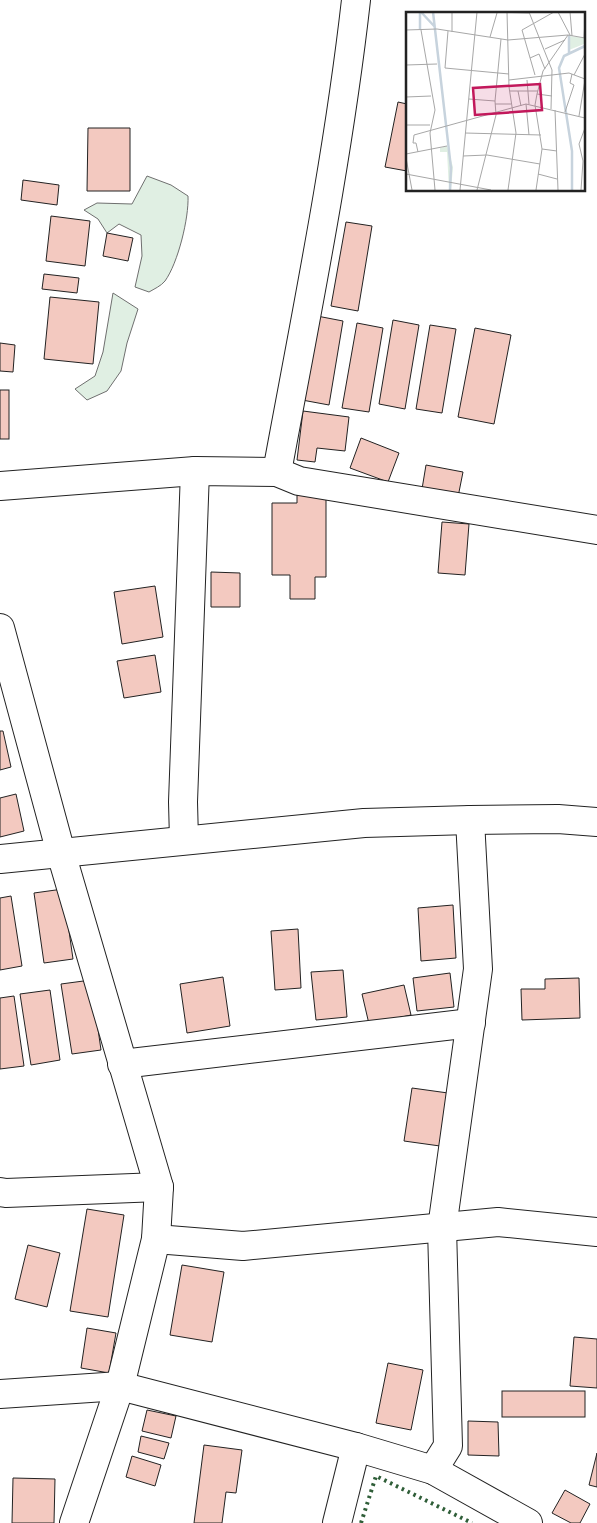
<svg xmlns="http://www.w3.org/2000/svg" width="597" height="1523" font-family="'PT Sans',sans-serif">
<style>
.green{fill:#e0efe3;stroke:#6f6f6f}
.building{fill:#f3c9c0;stroke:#222}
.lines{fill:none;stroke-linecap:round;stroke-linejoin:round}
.minor-casing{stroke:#222;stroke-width:30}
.minor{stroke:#fff;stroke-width:28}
.hedge{stroke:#2f5e38;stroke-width:4;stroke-dasharray:2.5 4;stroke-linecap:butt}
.inset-river{fill:none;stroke:#c7d3dd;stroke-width:2.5}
.inset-road{fill:none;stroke:#a7a7a7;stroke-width:1}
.view{fill:#c2185b;fill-opacity:0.15;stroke:#c2185b;stroke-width:2.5}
.inset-edge{fill:none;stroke:#222;stroke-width:2.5}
</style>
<rect width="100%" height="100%" fill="#fff"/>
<g class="green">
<path d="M 147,176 L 171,185 L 188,196 C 189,218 178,263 165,281 C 161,286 154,289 149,292 L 135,287 L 142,256 L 141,235 L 119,224 L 107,233 L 98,219 L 84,210 L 97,203 L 132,204 Z"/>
<path d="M 113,293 L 138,309 L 127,343 L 121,371 L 107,391 L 87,400 L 75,389 L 95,376 L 103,352 Z"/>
</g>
<g class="building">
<path d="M 398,102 L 407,104 L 407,171 L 385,167 Z"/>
<path d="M 88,128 L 130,128 L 130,191 L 87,191 Z"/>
<path d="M 23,180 L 59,185 L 57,205 L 21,200 Z"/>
<path d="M 51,216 L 90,221 L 85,266 L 46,261 Z"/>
<path d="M 346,222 L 372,226 L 358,311 L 331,306 Z"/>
<path d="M 107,233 L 133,238 L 128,261 L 103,256 Z"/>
<path d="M 44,274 L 79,278 L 77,293 L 42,289 Z"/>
<path d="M 50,297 L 99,302 L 93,364 L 44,359 Z"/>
<path d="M 317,316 L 343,321 L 329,405 L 302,400 Z"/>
<path d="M 393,320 L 419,325 L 405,409 L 379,404 Z"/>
<path d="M 357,323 L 383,328 L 369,412 L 342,408 Z"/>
<path d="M 430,325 L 456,329 L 442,413 L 416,409 Z"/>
<path d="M 475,328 L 511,335 L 494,424 L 458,417 Z"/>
<path d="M 0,343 L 15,345 L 13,372 L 0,371 Z"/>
<rect x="0" y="390" width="9" height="49"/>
<path d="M 303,411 L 349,417 L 345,451 L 317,448 L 315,462 L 297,460 Z"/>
<path d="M 361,438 L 399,453 L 388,482 L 350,468 Z"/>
<path d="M 426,465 L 463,472 L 458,497 L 422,489 Z"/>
<path d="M 297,495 L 326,495 L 326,577 L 315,577 L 315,599 L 290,599 L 290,575 L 272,575 L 272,503 L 297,503 Z"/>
<path d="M 442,522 L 469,524 L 465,575 L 438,573 Z"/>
<path d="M 211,572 L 240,573 L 240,607 L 211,607 Z"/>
<path d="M 155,586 L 163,637 L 122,644 L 114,592 Z"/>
<path d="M 155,655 L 161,692 L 124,698 L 117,661 Z"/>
<path d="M 0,731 L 3,731 L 11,767 L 0,770 Z"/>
<path d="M 16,794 L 24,831 L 0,837 L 0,798 Z"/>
<path d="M 63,889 L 73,959 L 44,963 L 34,893 Z"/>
<path d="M 11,896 L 22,966 L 0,970 L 0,898 Z"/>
<path d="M 453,905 L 456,958 L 421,961 L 418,908 Z"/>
<path d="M 298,929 L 301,988 L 275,990 L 271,931 Z"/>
<path d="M 343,970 L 347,1017 L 316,1020 L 311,972 Z"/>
<path d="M 450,973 L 454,1007 L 417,1011 L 413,978 Z"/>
<path d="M 223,977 L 230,1026 L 187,1033 L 180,984 Z"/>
<path d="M 579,978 L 580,1018 L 522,1020 L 521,989 L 545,989 L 545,979 Z"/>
<path d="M 91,980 L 101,1050 L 72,1054 L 61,984 Z"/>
<path d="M 404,985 L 411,1015 L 369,1024 L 362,994 Z"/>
<path d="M 50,990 L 60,1060 L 31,1065 L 20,994 Z"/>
<path d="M 14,996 L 24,1066 L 0,1069 L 0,998 Z"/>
<path d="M 412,1088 L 448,1093 L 440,1146 L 404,1141 Z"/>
<path d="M 87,1209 L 124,1215 L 108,1317 L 70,1311 Z"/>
<path d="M 28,1245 L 60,1253 L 47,1307 L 15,1299 Z"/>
<path d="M 182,1265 L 224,1272 L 212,1342 L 170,1335 Z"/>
<path d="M 87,1328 L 116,1333 L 109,1373 L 81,1368 Z"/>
<path d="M 574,1337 L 597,1339 L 597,1388 L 570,1386 Z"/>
<path d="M 388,1363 L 423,1370 L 411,1430 L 376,1423 Z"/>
<rect x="502" y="1391" width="83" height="26"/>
<path d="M 147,1410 L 176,1416 L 171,1438 L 142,1431 Z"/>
<path d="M 468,1421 L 498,1422 L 499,1456 L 468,1455 Z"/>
<path d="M 141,1436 L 169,1443 L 164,1459 L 138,1452 Z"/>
<path d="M 204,1445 L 242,1450 L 236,1493 L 226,1492 L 222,1523 L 194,1523 Z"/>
<path d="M 597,1453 L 597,1487 L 589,1485 Z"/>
<path d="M 132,1456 L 161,1465 L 155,1486 L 126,1477 Z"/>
<path d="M 13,1478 L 55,1479 L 54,1523 L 12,1523 Z"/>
<path d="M 565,1490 L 590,1504 L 580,1523 L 571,1523 L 552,1513 Z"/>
</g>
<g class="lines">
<defs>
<g id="minor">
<path d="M 277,472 C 306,315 338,159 356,0"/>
<path d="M 0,486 L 195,471 L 277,472 L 299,481 L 597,530"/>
<path d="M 0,628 L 61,853 L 159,1187 L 156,1239 L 120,1386 L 74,1523"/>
<path d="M 184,840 L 183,802 L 195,471"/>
<path d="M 0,859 L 364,823 L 470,820 L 558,819 L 597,822"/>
<path d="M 122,1064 L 471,1023"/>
<path d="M 0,1192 L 6,1193 L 159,1187"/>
<path d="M 156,1239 L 243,1246 L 498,1222 L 597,1232"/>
<path d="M 0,1394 L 120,1386 L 356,1447 L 433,1470 L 528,1523"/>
<path d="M 433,1470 L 448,1446 L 442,1228 L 478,969 L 470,820"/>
<path d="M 337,1523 L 356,1447"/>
</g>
</defs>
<use href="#minor" class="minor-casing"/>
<use href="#minor" class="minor"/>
<path class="hedge" d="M 361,1523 L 376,1476 L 472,1523"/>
</g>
<g transform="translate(406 12)">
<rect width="179" height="179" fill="#fff"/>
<path d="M 163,24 L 178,26 L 178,32 L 163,38 ZM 41,134 L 47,155 L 45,178 L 43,178 L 41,140 L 34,140 L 34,136 Z" fill="#e0efe3"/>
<path class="inset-river" d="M 14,0 L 14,17M 15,0 L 29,15M 27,0 L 45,156 L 44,178M 163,23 L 163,41M 166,178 L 166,139 L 153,56 L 158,44 L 179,34"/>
<path class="inset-road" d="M 46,0 L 46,20M 86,0 L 123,1M 101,0 L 103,75 L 110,121 L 102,178M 123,0 L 146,58 L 145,97M 152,0 L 164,23M 164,0 L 166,24M 0,18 L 31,17 L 102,28 L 162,23 L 179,26M 15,18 L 29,98 L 24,121 L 29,178M 42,19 L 39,56 L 103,62M 84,25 L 91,1M 178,26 L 179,8M 139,37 L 159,28M 124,46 L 133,42 L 139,57M 0,53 L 31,52M 129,63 L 116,18 L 148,0M 168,63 L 179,42M 103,68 L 163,61 L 179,67M 121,68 L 123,92M 104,79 L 132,79M 112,79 L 115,94M 131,82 L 146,84M 0,85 L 25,84M 63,87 L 89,89M 89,92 L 105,92M 120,92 L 123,123M 149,98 L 152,178M 159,100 L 168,73 L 164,71 L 166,62M 173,104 L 179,68M 0,113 L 24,113M 59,121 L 135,123M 136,137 L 151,139M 12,140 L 10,131 L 7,131 L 8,123 L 120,92 L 179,106M 0,142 L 41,134M 57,144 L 81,143 L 134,152M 0,146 L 6,178M 0,162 L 85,178M 132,162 L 151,167M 54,178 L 71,0M 71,178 L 90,103 L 89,89 L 95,27M 130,178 L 136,137 L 129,93 L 131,82 L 137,59 L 162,23M 175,178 L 177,149 L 173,132 L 179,116"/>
<path class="view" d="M 134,72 L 136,98 L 69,103 L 67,76 Z"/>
<rect width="179" height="179" class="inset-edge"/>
</g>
</svg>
